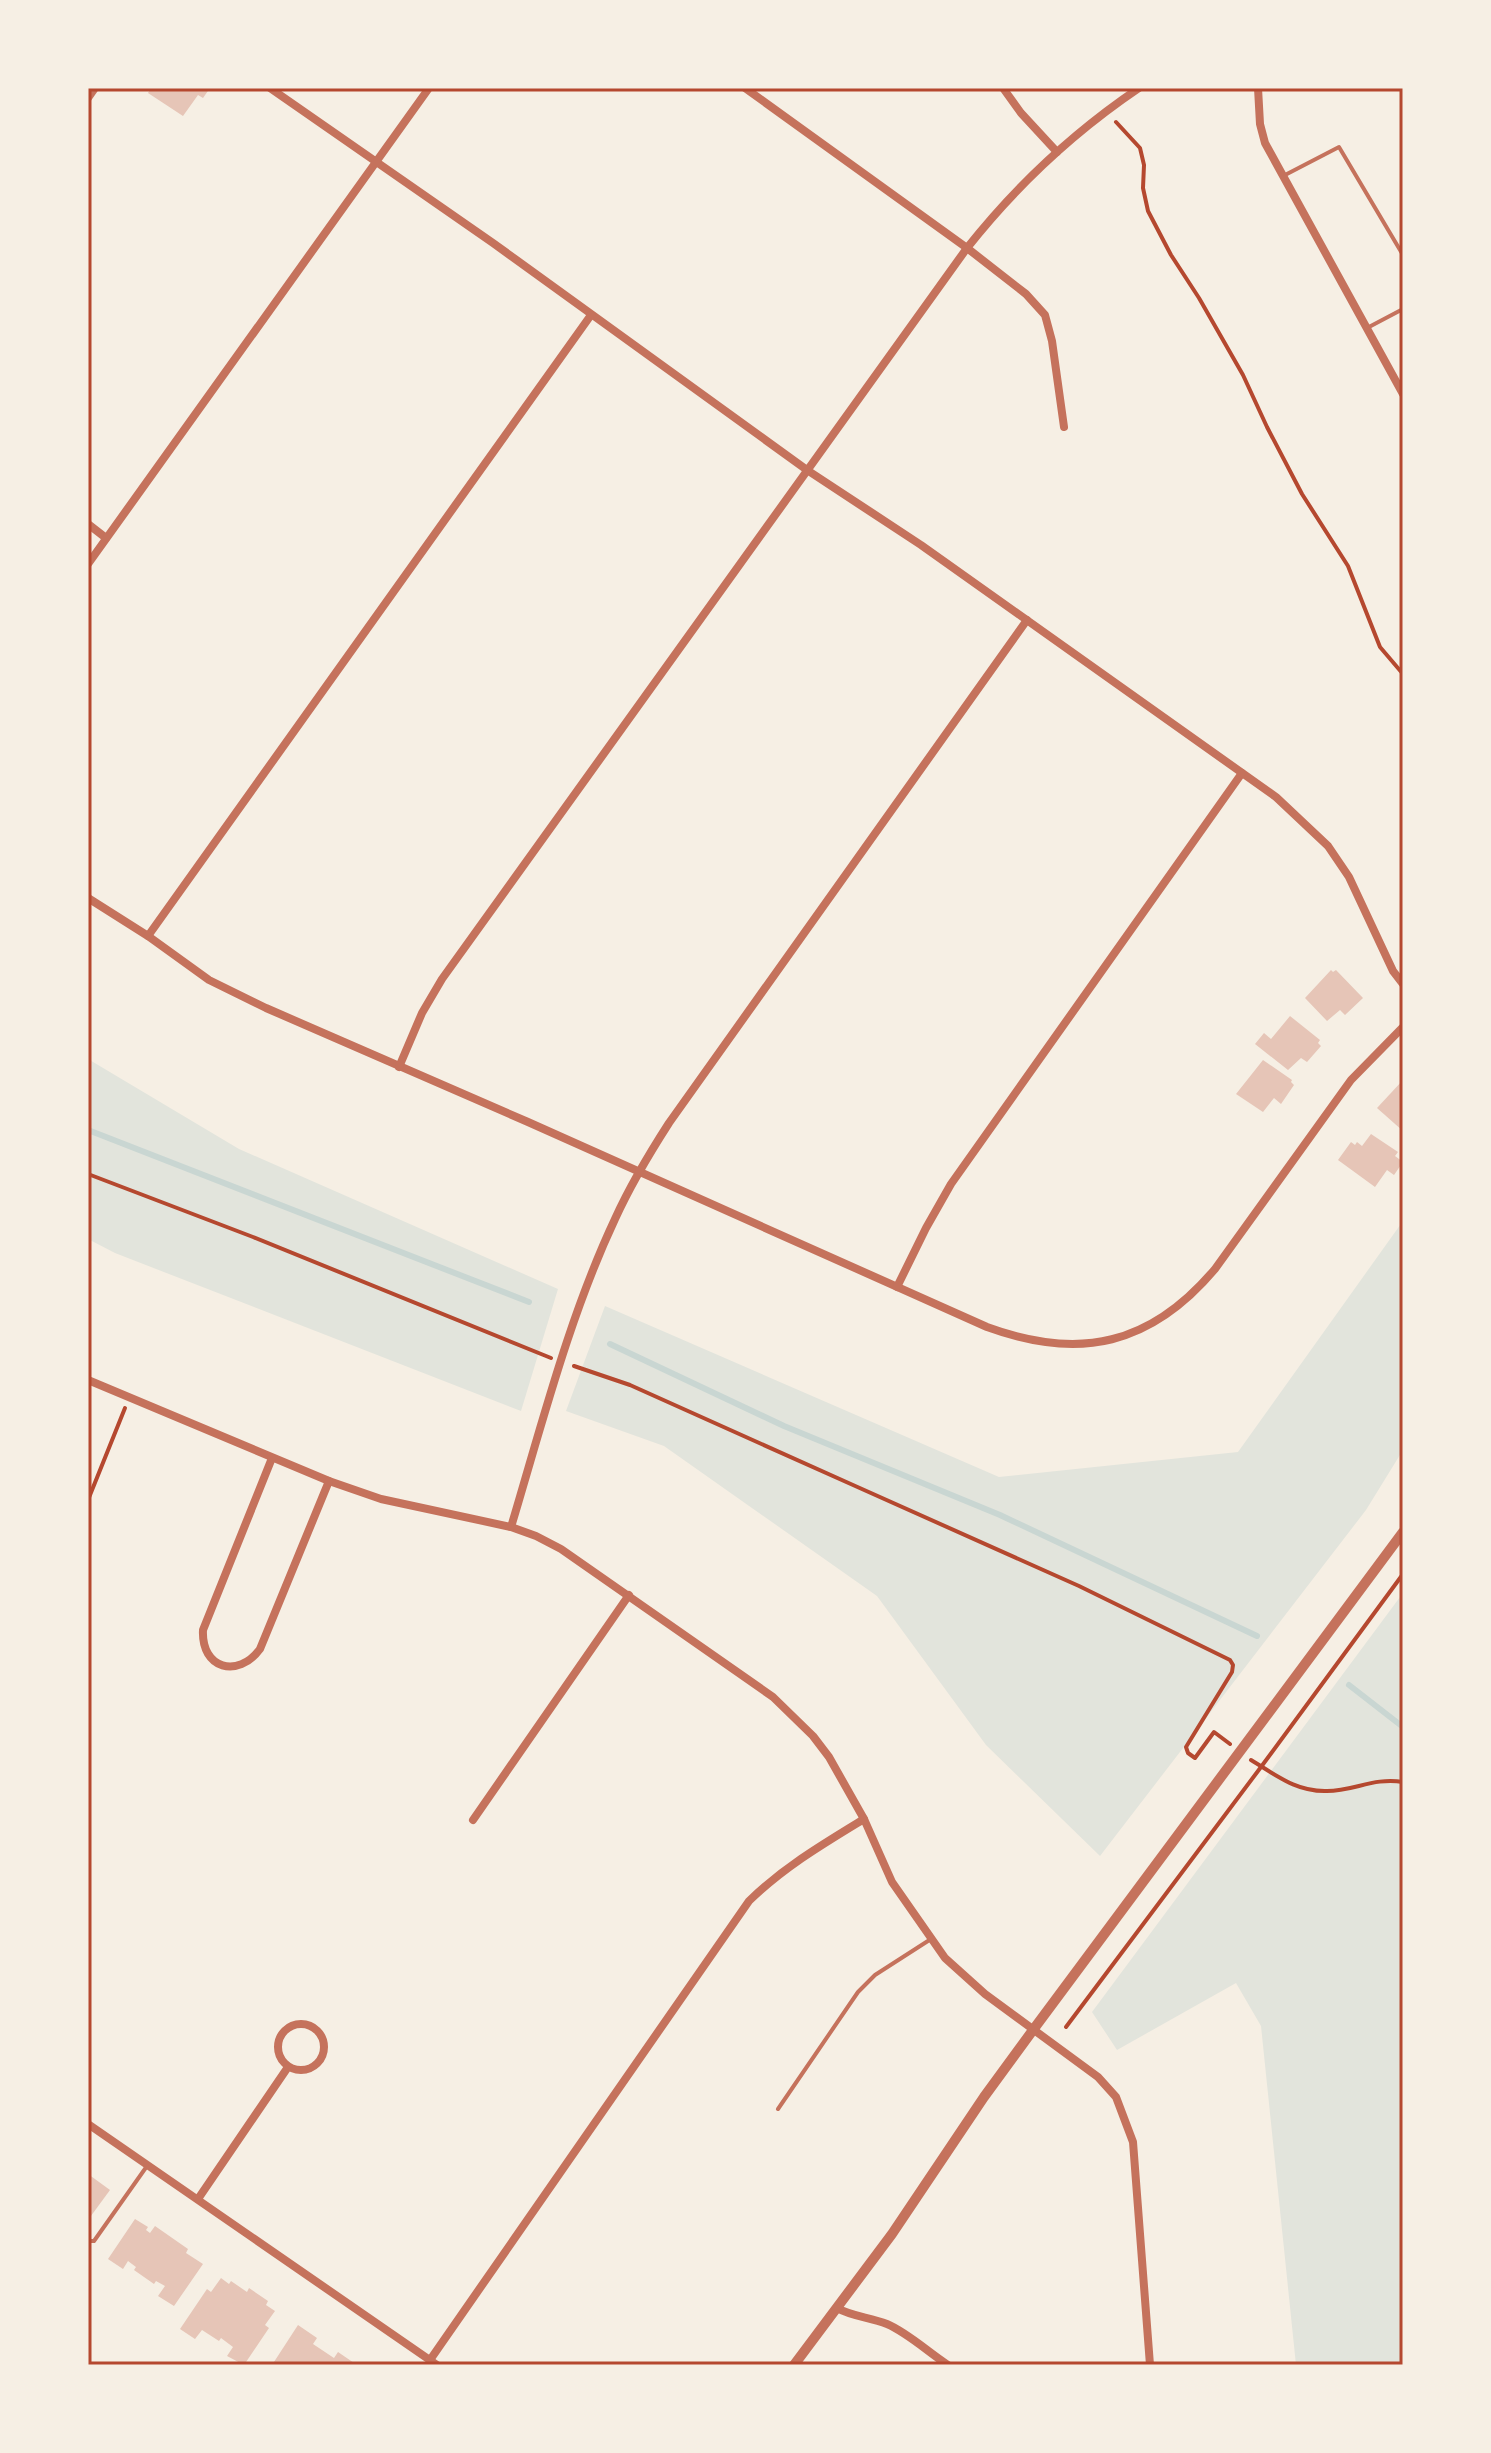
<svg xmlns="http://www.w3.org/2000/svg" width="1491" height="2453" font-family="'Source Serif 4',serif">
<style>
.green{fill:#e2e4dc}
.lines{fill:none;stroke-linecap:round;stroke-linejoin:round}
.stream{stroke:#c9d6d2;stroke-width:6}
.building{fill:#e6c5b7}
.path{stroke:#b5482f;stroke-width:4}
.service{stroke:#c5725c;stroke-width:4}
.minor{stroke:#c5725c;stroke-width:8}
.tertiary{stroke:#c5725c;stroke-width:10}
.neatline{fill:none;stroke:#b5482f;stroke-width:3}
</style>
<rect width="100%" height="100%" fill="#f6efe4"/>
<g class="green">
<path d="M 88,1059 L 239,1149 L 558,1289 L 521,1411 L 115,1253 L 88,1239 Z"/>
<path d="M 1403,1221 L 1403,1450 L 1366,1510 L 1100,1856 L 986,1745 L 877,1596 L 664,1446 L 566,1411 L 605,1306 L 999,1477 L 1238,1452 Z"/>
<path d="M 1403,1593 L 1403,2365 L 1296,2365 L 1261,2026 L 1236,1983 L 1117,2050 L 1092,2012 Z"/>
</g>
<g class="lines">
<g class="stream">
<path d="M 88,1130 L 529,1302"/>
<path d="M 610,1344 L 784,1426 L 1000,1515 L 1257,1636"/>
<path d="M 1349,1685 L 1403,1727"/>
</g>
</g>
<g class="building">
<path d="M 151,88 L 210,88 L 203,98 L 198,95 L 183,116 L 148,93 Z"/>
<path d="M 1331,970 L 1333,972 L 1336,970 L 1363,998 L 1345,1015 L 1340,1010 L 1327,1021 L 1305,998 Z"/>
<path d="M 1290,1016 L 1320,1040 L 1318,1043 L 1321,1046 L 1307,1062 L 1301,1058 L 1288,1070 L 1255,1044 L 1264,1033 L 1271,1039 Z"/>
<path d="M 1263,1060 L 1292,1080 L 1291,1082 L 1294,1085 L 1281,1104 L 1274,1098 L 1263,1112 L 1236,1094 Z"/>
<path d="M 1403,1080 L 1403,1131 L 1377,1108 Z"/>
<path d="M 1371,1134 L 1398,1152 L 1395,1156 L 1403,1162 L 1394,1175 L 1387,1170 L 1375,1187 L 1338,1160 L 1351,1142 L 1355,1145 L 1357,1142 L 1362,1146 Z"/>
<path d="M 88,2174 L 110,2190 L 88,2220 Z"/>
<path d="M 135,2219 L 148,2227 L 146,2230 L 150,2233 L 155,2226 L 188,2249 L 186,2253 L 203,2264 L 174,2306 L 158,2296 L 165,2286 L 156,2281 L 154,2284 L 134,2270 L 136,2267 L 128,2261 L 123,2269 L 108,2259 Z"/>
<path d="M 221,2278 L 229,2284 L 231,2281 L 247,2292 L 249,2288 L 268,2301 L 266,2305 L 275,2311 L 265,2325 L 269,2328 L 244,2365 L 227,2356 L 233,2347 L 221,2338 L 219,2341 L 202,2330 L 195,2339 L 180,2329 L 207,2289 L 211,2292 Z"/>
<path d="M 298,2325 L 317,2338 L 313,2344 L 334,2358 L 338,2352 L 357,2365 L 272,2365 Z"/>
</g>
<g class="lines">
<g class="path">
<path d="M 1116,122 L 1140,148 L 1144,165 L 1143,188 L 1148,211 L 1171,255 L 1199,298 L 1243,375 L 1267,427 L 1302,494 L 1348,566 L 1380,647 L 1403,674"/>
<path d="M 88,1174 L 253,1237 L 551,1358"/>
<path d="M 574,1366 L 630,1385 L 853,1485 L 1079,1586 L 1230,1660 L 1233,1665 L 1232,1672 L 1186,1747 L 1188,1753 L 1195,1758 L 1214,1732 L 1230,1744"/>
<path d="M 88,1500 L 125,1408"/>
<path d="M 1251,1760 C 1276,1775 1296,1792 1327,1791 C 1354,1791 1374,1777 1403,1782"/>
<path d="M 1066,2027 L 1261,1767 L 1403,1574"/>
</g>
<g class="service">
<path d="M 1285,175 L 1339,147 L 1403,255"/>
<path d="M 1367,328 L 1403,309"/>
<path d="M 778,2109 L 858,1992 L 875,1975 L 931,1939"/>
<path d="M 88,2241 L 94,2241 L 147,2166"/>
</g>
<g class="minor">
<path d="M 270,88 L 493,243 L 807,470 L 921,545 L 1276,797 L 1328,846 L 1349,877 L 1393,971 L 1403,984"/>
<path d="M 745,88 L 967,248 L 1026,294 L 1045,315 L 1052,341 L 1064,427"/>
<path d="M 1003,88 L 1021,113 L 1057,152"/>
<path d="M 1258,88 L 1260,124 L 1265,143 L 1403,394"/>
<path d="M 88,98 L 95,88"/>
<path d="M 88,524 L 106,538"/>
<path d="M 88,564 L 429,88"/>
<path d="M 88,898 L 148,936 L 209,980 L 266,1008 L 528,1122 L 987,1327 C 1080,1361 1151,1345 1215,1269 L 1351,1080 L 1403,1027"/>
<path d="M 148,936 L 591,315"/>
<path d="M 399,1067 L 422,1013 L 442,979 L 967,248 C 1016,186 1074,132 1139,88"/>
<path d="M 897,1287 L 926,1228 L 951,1184 L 1242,773"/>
<path d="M 88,1380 L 329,1481 L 381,1499 L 511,1527 L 536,1536 L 561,1549 L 773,1697 L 813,1736 L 829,1757 L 864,1819 L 892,1882 L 945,1958 L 985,1994 L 1098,2077 L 1116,2097 L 1133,2142 L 1150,2365"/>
<path d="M 272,1458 L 203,1630 C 201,1669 238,1679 260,1649 L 329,1481"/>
<path d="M 511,1527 C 542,1424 569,1317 615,1219 C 630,1186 649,1154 669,1123 L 1027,620"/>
<path d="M 473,1820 L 629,1595"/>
<circle cx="301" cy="2047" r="23"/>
<path d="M 88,2124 L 437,2365"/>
<path d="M 198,2199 L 288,2067"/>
<path d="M 837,2308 C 853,2317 870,2317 887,2324 C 908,2333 928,2352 948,2365"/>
<path d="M 430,2360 L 749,1901 C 784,1867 823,1844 864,1819"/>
</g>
<path class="tertiary" d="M 794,2365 L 892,2234 L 984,2097 L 1033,2030 L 1403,1532"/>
</g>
<rect width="1491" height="2453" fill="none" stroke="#f6efe4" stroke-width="180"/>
<rect x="90" y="90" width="1311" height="2273" class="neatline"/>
</svg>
